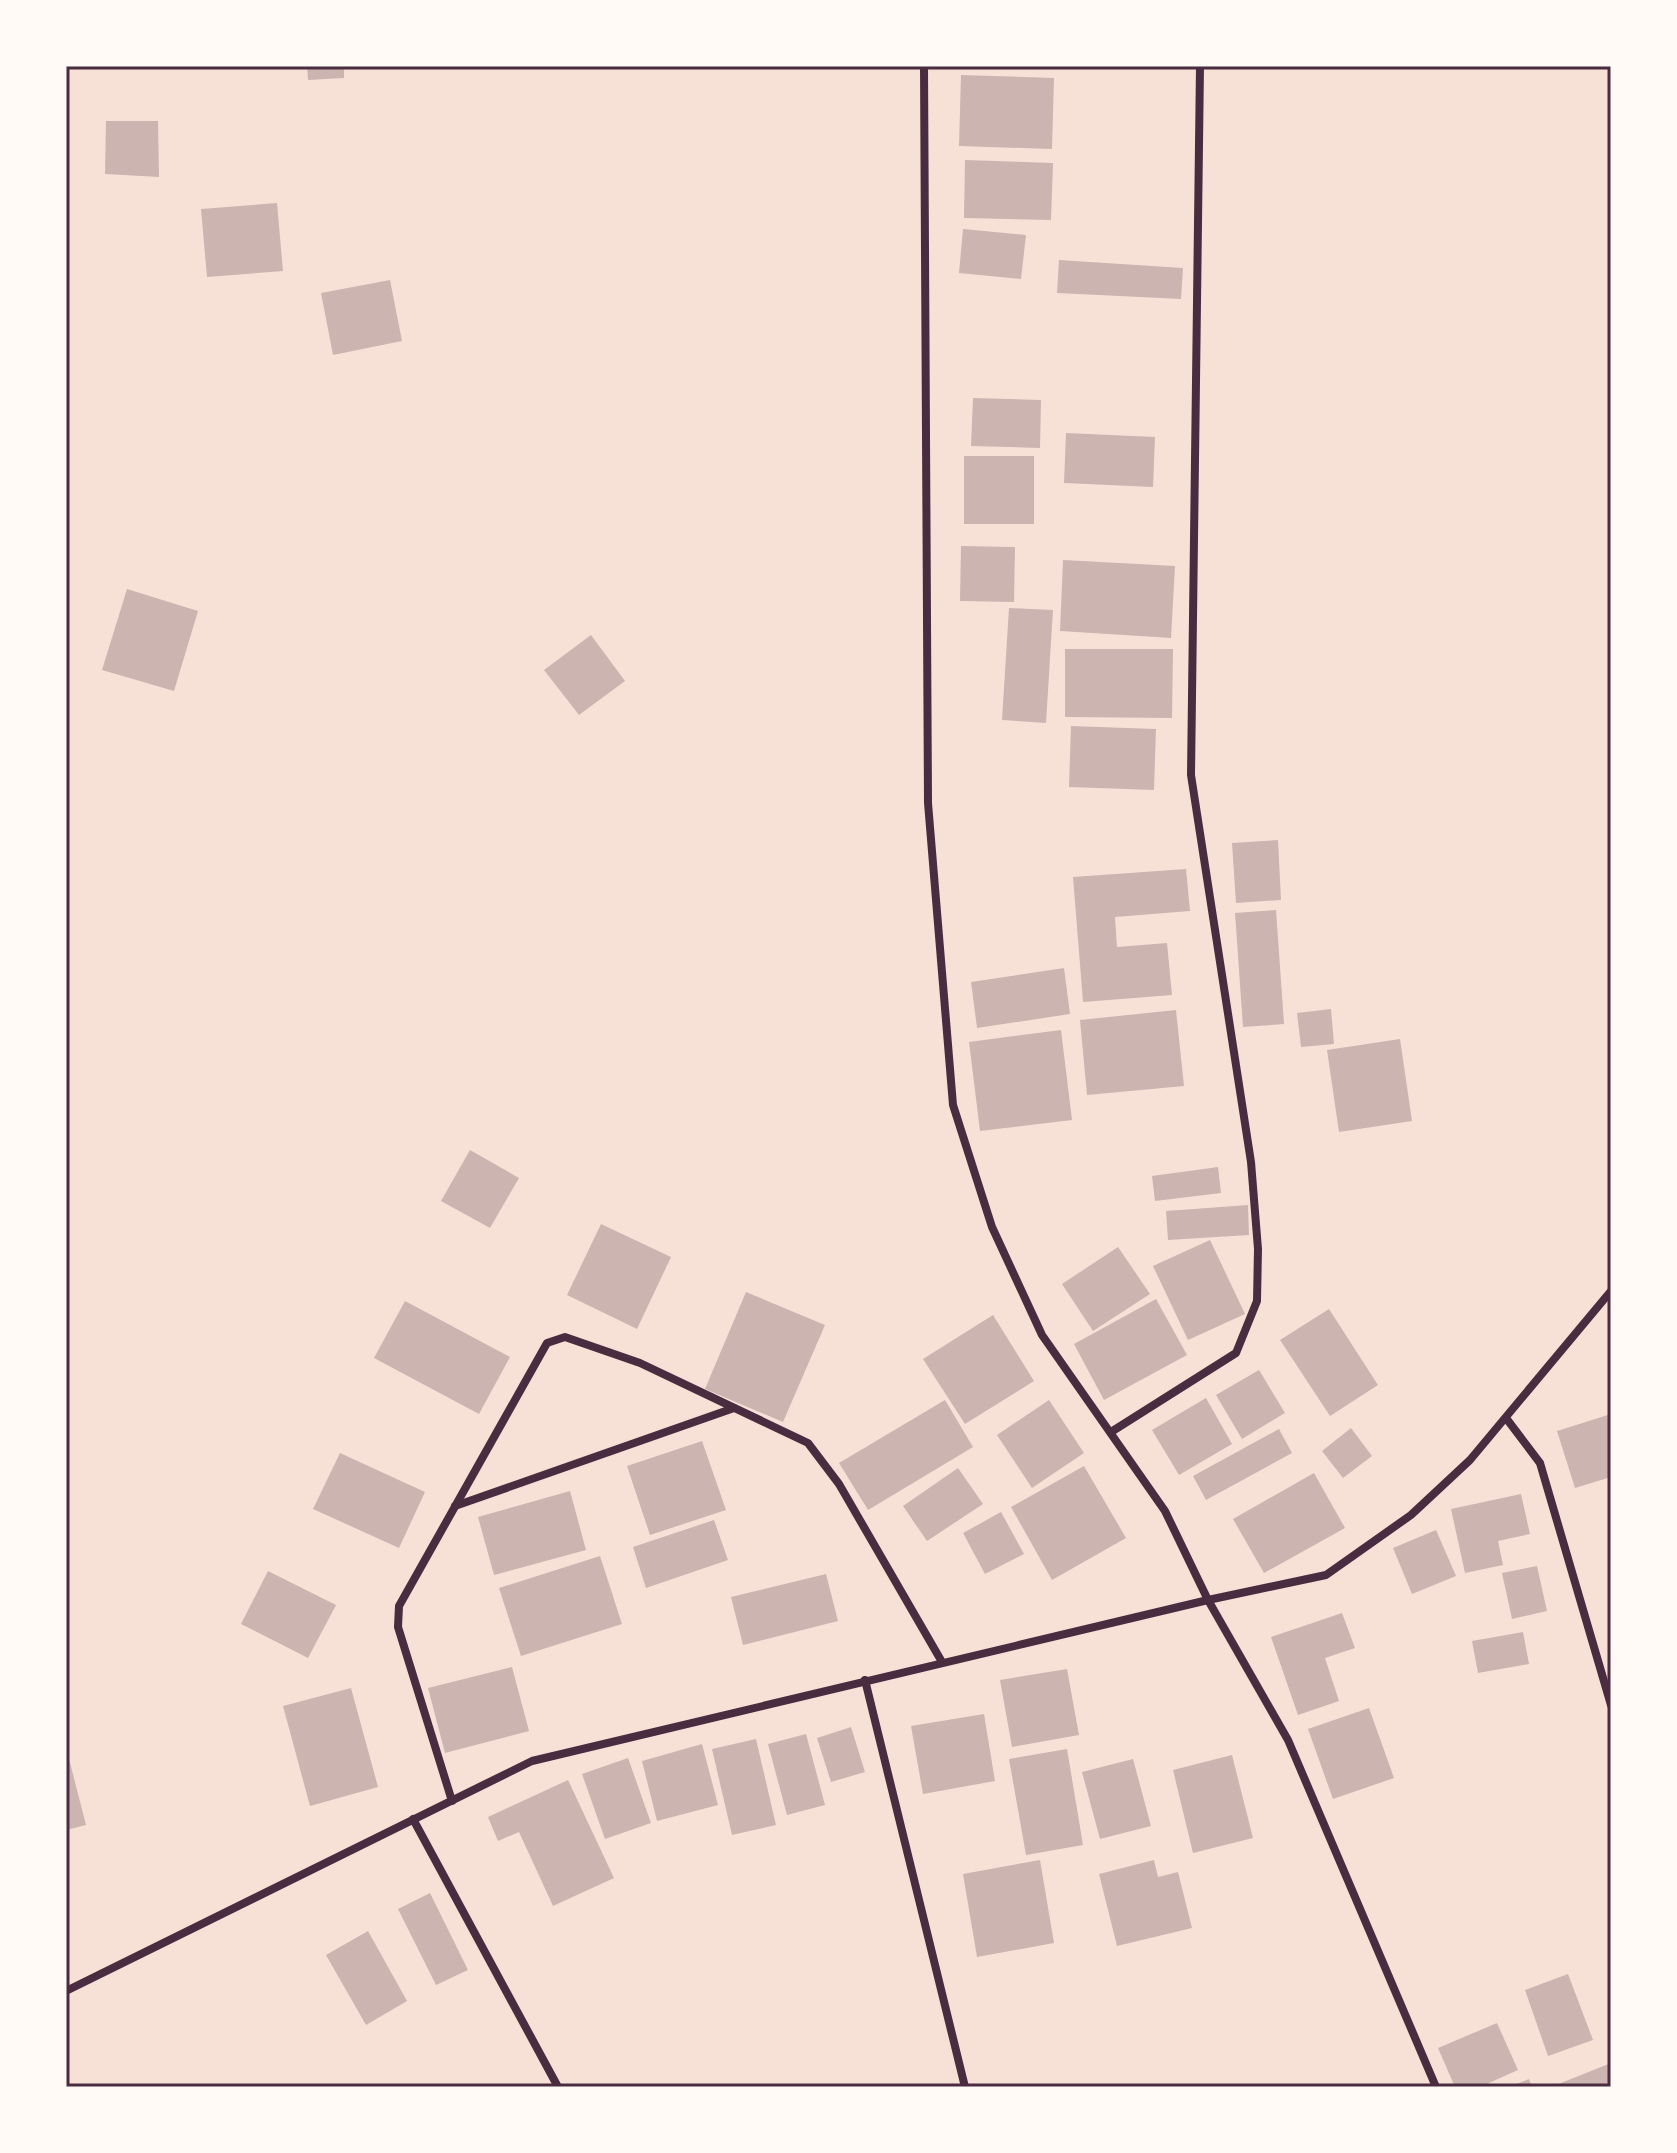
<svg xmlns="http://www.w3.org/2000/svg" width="1677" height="2153" font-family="Karla,sans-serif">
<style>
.building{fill:#ccb4b1}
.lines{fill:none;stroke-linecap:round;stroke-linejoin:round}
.minor{stroke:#4a2c40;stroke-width:8}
.neatline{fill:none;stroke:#4a2c40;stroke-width:3}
</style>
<rect width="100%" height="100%" fill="#f7e1d7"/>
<g class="building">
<path d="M 307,66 L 344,66 L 344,78 L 308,80 Z"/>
<path d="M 961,75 L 1054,78 L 1052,149 L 959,146 Z"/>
<path d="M 106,121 L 158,121 L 159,177 L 105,174 Z"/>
<path d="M 965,160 L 1053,163 L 1051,220 L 964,218 Z"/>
<path d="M 277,203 L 283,271 L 207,277 L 201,209 Z"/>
<path d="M 963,229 L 1026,235 L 1021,279 L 959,273 Z"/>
<path d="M 1059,260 L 1183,268 L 1181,299 L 1057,293 Z"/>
<path d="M 390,280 L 402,341 L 333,355 L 321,293 Z"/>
<path d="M 973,398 L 1041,400 L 1040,448 L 971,446 Z"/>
<path d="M 1066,433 L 1155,437 L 1153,487 L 1064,483 Z"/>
<rect x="964" y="456" width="70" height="68"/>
<path d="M 961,546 L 1015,547 L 1014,602 L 960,601 Z"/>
<path d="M 1063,560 L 1175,566 L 1171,638 L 1060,631 Z"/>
<path d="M 127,589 L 198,611 L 174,691 L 102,670 Z"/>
<path d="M 1009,608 L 1053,610 L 1046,723 L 1002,720 Z"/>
<path d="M 591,635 L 625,681 L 579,715 L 544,670 Z"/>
<path d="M 1065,649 L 1173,649 L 1172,718 L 1065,717 Z"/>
<path d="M 1071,726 L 1156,729 L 1154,790 L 1069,787 Z"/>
<path d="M 1278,840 L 1281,900 L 1236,903 L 1232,843 Z"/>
<path d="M 1186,869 L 1190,911 L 1115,917 L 1117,947 L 1167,943 L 1172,995 L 1083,1002 L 1073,877 Z"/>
<path d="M 1276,910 L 1284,1024 L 1243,1027 L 1235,913 Z"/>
<path d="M 1064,968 L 1070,1014 L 977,1028 L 971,982 Z"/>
<path d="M 1331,1009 L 1334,1044 L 1301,1047 L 1297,1013 Z"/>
<path d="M 1176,1010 L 1184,1086 L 1087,1095 L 1080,1020 Z"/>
<path d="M 1061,1030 L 1072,1120 L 980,1131 L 969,1042 Z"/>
<path d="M 1400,1039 L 1412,1121 L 1339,1132 L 1327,1050 Z"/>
<path d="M 470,1150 L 519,1178 L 490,1228 L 441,1201 Z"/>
<path d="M 1218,1167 L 1221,1193 L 1155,1201 L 1152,1176 Z"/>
<path d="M 1248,1205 L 1249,1235 L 1168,1240 L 1166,1211 Z"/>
<path d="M 601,1224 L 671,1257 L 637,1329 L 567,1295 Z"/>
<path d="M 1210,1240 L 1245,1314 L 1188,1340 L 1153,1266 Z"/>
<path d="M 1118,1247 L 1150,1294 L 1093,1331 L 1062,1284 Z"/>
<path d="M 746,1292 L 825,1325 L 783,1422 L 705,1389 Z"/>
<path d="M 1156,1299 L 1187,1355 L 1104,1400 L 1074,1344 Z"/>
<path d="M 405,1301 L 510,1357 L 479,1414 L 374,1358 Z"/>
<path d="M 1329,1309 L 1378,1385 L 1330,1416 L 1280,1340 Z"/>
<path d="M 993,1315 L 1034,1381 L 965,1424 L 923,1359 Z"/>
<path d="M 1259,1370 L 1285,1413 L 1242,1439 L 1216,1395 Z"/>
<path d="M 1206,1398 L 1232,1444 L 1179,1475 L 1152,1430 Z"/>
<path d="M 945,1400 L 973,1447 L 868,1510 L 839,1463 Z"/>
<path d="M 1049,1400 L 1084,1453 L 1032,1488 L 997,1435 Z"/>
<path d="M 1611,1414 L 1611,1477 L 1575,1488 L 1557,1431 Z"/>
<path d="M 1351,1428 L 1372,1456 L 1343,1478 L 1322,1451 Z"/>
<path d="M 1279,1429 L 1292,1453 L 1206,1500 L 1193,1476 Z"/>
<path d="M 702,1441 L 726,1510 L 650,1535 L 627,1466 Z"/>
<path d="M 340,1453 L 425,1492 L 399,1548 L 313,1509 Z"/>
<path d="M 1084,1466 L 1126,1538 L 1052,1580 L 1011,1507 Z"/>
<path d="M 958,1468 L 983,1504 L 927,1541 L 903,1506 Z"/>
<path d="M 1314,1473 L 1345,1528 L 1264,1573 L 1233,1519 Z"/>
<path d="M 570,1491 L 586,1550 L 494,1575 L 478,1517 Z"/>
<path d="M 1521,1494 L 1530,1534 L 1498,1541 L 1503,1565 L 1465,1573 L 1451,1509 Z"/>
<path d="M 1001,1512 L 1024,1554 L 985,1574 L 963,1533 Z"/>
<path d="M 714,1520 L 728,1560 L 646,1588 L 633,1547 Z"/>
<path d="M 1436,1530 L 1456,1576 L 1412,1594 L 1393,1548 Z"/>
<path d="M 600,1556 L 622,1624 L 521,1656 L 499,1588 Z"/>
<path d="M 1537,1566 L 1547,1611 L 1512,1619 L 1502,1573 Z"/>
<path d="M 268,1571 L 336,1605 L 308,1658 L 241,1624 Z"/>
<path d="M 826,1574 L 838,1621 L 743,1645 L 731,1597 Z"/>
<path d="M 1342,1613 L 1355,1648 L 1325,1658 L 1339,1701 L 1298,1715 L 1271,1637 Z"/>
<path d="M 1523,1632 L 1529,1664 L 1478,1673 L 1472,1641 Z"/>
<path d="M 512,1667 L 529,1731 L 445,1753 L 428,1688 Z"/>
<path d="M 1067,1669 L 1079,1735 L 1012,1747 L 1000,1680 Z"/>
<path d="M 351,1688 L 378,1787 L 310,1806 L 283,1706 Z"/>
<path d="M 1369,1708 L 1394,1778 L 1333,1799 L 1308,1729 Z"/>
<path d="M 984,1714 L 995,1781 L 923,1794 L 911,1726 Z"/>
<path d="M 851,1727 L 865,1772 L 831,1782 L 817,1738 Z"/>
<path d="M 806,1734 L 825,1805 L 787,1815 L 768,1744 Z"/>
<path d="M 756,1739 L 776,1825 L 732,1835 L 712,1749 Z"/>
<path d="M 702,1744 L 718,1805 L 657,1821 L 642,1761 Z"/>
<path d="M 66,1747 L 86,1825 L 66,1830 Z"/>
<path d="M 1067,1749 L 1083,1845 L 1026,1855 L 1009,1759 Z"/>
<path d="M 1232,1755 L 1253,1838 L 1193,1853 L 1173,1770 Z"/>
<path d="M 628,1758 L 651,1823 L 605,1839 L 582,1774 Z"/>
<path d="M 1133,1759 L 1151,1826 L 1100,1839 L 1082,1772 Z"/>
<path d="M 568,1780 L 614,1878 L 553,1906 L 519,1832 L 498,1841 L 488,1817 Z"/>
<path d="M 1040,1860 L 1054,1943 L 977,1957 L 963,1874 Z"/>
<path d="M 1154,1860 L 1158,1877 L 1178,1872 L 1192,1928 L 1117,1946 L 1099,1874 Z"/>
<path d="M 430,1893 L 468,1970 L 436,1985 L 398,1909 Z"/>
<path d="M 368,1931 L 407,2001 L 366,2025 L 326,1955 Z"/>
<path d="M 1568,1974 L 1593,2040 L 1548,2056 L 1525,1990 Z"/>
<path d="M 1497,2023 L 1518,2070 L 1480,2087 L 1455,2087 L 1438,2048 Z"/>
<path d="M 1611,2063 L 1611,2087 L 1557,2087 L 1556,2085 Z"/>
<path d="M 1529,2079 L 1532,2087 L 1509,2087 Z"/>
</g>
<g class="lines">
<g class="minor">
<path d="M 924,66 L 928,803 L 953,1105 L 992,1227 L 1042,1335 L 1165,1511 L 1208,1600 L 1288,1740 L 1436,2087"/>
<path d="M 1506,1418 L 1540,1463 L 1611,1705"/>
<path d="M 1111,1432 L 1236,1353 L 1257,1301 L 1258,1249 L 1251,1162 L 1191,775 L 1200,66"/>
<path d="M 455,1506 L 734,1408"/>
<path d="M 865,1680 L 965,2087"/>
<path d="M 452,1801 L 398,1627 L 399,1606 L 547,1343 L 565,1337 L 640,1363 L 808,1443 L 839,1484 L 942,1662"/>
<path d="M 413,1819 L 558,2087"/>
<path d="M 66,1991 L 532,1761 L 1208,1600 L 1326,1575 L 1411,1515 L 1470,1460 L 1611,1291"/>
</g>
</g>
<rect width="1677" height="2153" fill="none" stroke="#fffaf5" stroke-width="136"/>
<rect x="68" y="68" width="1541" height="2017" class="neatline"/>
</svg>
